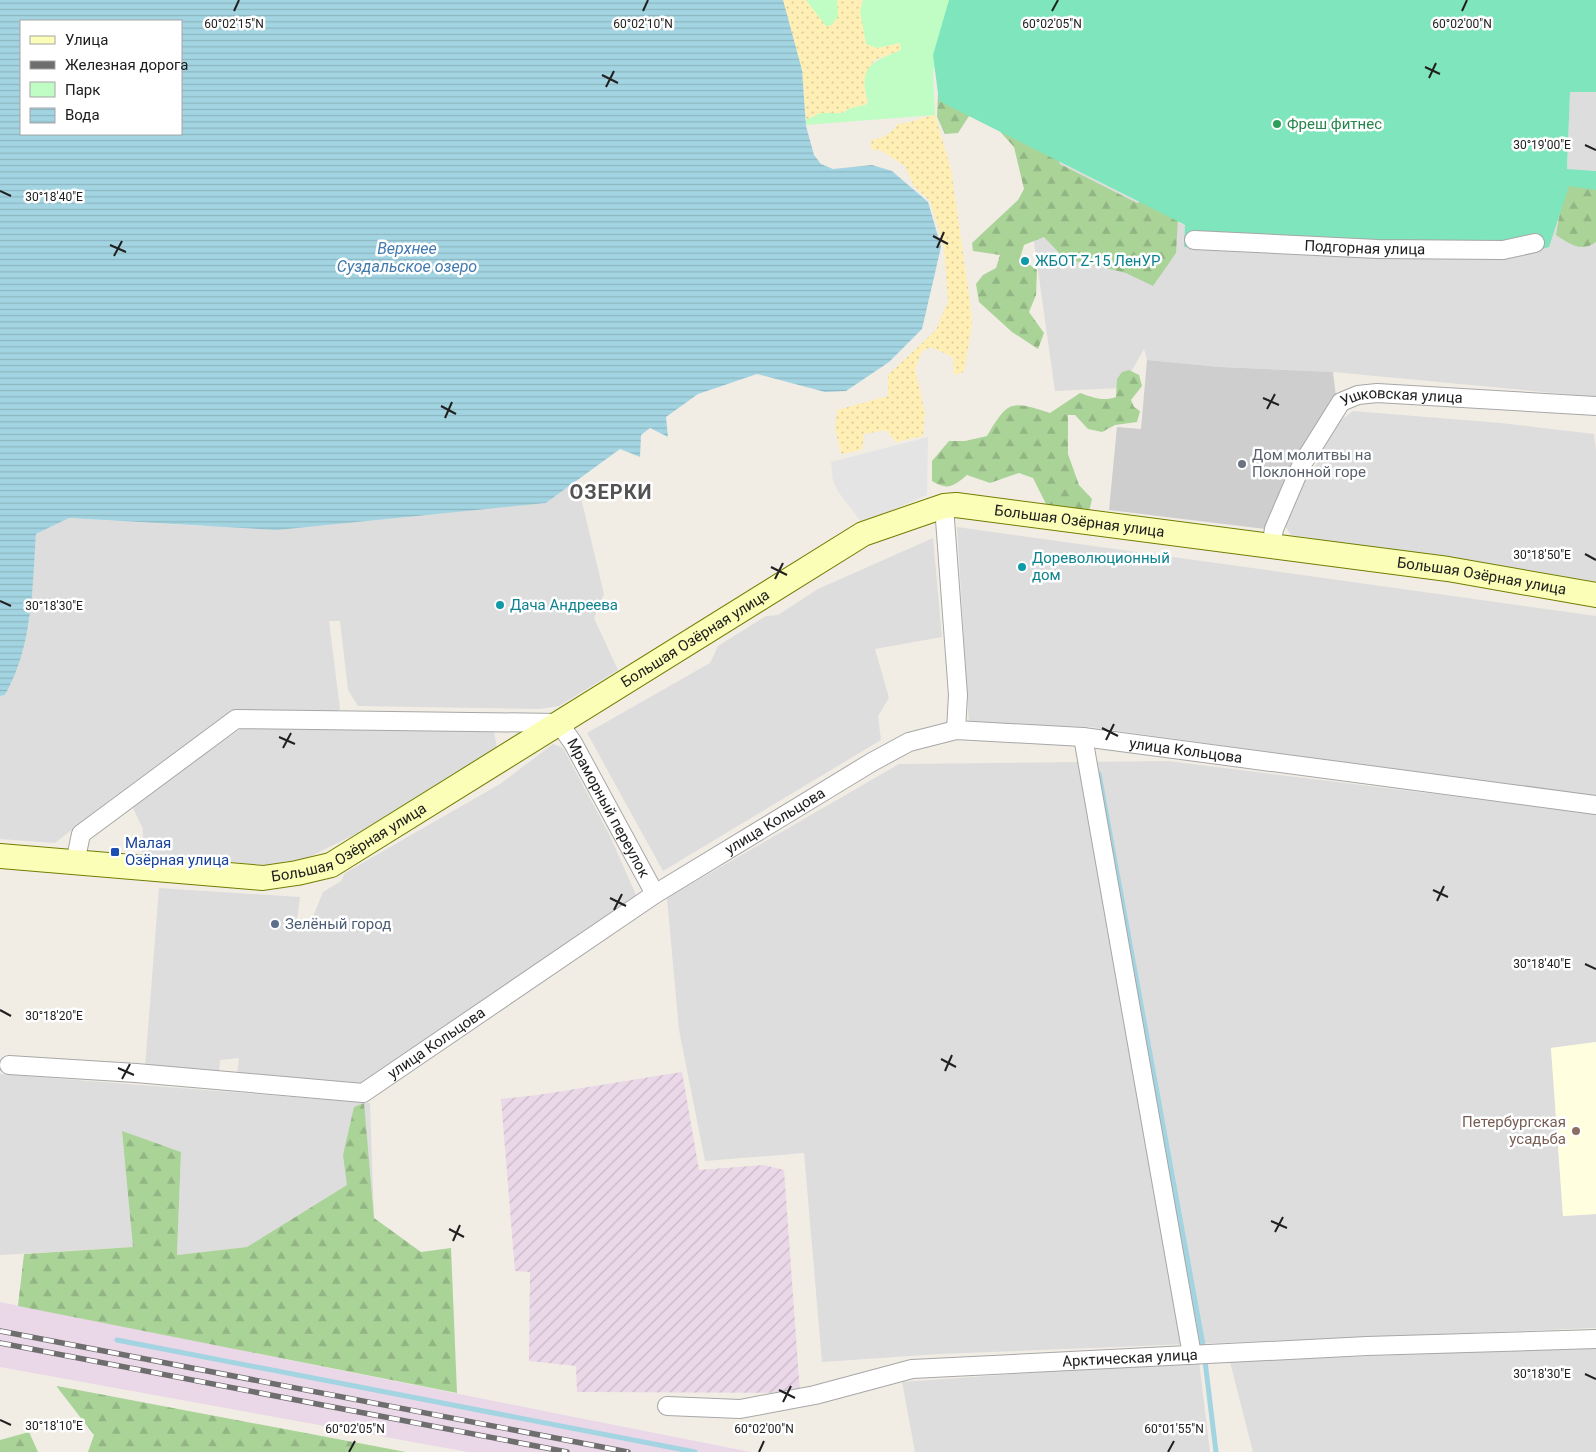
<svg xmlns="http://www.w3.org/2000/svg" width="1596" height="1452" font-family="Roboto,sans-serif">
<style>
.residential{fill:#dedddd}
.industrial{fill:url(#industrial-furrows)}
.education{fill:#ffffe0}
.religious{fill:#cecece}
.railway{fill:#ead7e7}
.forest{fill:url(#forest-firs)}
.sand{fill:url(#sand-dots)}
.park{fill:#c0fdc4}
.pitch{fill:#7fe5bc}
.parking{fill:#e4e4e4}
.water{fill:url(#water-rules);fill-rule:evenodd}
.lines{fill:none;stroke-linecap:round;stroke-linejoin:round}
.stream{stroke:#a3d4e1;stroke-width:5}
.street-casing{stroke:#a7a7a7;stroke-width:20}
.secondary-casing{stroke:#717d00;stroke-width:26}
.street{stroke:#fff;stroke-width:18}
.secondary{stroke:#fbfeb7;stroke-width:24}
.rail-casing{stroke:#6e6e6e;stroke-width:5.5}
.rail{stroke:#fff;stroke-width:4;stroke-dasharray:11;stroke-linecap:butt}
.ticks{fill:none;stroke:#202020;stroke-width:2}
.leisure-dot{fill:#2e9e5b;stroke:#fff;stroke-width:2}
.culture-dot{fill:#0f9aa8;stroke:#fff;stroke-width:2}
.worship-dot{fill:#6b7280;stroke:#fff;stroke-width:2}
.transit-dot{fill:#1a4fb4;stroke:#fff;stroke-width:2}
.service-dot{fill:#5c6f8a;stroke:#fff;stroke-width:2}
.education-dot{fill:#8d6e63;stroke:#fff;stroke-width:2}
.labels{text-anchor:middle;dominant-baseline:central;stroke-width:5;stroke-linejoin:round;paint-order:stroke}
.leisure-label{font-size:15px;fill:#27864d;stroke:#fff;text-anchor:start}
.street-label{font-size:15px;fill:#202020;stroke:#fff}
.culture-label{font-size:15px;fill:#0d838f;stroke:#fff;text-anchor:start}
.worship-label{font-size:15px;fill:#5b616d;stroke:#fff;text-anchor:start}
.transit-label{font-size:15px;fill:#164399;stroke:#fff;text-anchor:start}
.service-label{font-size:15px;fill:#4e5e75;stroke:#fff;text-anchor:start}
.education-label{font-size:15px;fill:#785e54;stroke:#fff;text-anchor:end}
.water-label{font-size:16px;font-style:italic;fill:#427aae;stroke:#fff}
.district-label{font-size:20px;font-weight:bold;letter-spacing:1px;fill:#535353;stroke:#fff}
.ticks-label{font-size:12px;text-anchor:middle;fill:#202020;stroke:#fff;stroke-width:5;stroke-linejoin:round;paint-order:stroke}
</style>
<defs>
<pattern id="industrial-furrows" width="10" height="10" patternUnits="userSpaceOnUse" patternTransform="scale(1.25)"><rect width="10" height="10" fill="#ead7e7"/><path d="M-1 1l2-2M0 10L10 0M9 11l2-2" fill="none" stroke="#c8b8c6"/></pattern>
<pattern id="forest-firs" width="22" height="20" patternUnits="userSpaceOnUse" patternTransform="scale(1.25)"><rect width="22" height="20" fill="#aad398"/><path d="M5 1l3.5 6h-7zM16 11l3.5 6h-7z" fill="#92b583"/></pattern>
<pattern id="sand-dots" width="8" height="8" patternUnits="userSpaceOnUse" patternTransform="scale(1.25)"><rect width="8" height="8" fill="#ffefb5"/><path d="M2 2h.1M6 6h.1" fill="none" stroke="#dacd9b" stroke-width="1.8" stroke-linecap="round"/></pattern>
<pattern id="water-rules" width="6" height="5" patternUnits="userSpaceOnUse" patternTransform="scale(1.25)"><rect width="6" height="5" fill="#a3d4e1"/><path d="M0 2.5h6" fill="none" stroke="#8cb6c1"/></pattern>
</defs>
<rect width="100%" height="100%" fill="#f1ede5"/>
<g class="residential">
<path d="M 1570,92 L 1596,92 L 1596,171 L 1567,170 Z"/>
<path d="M 1031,147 L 1186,226 L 1184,247 L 1569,186 L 1596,190 L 1596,397 L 1333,372 L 1220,367 L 1147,360 L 1144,349 L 1122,388 L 1055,391 L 1033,235 Z"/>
<path d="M 1353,411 L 1501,423 L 1594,434 L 1596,451 L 1596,582 L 1291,535 L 1283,523 L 1306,469 L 1314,470 L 1333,426 Z"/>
<path d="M 577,481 L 604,594 L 594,618 L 618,670 L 559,706 L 540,709 L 358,706 L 348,690 L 340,621 L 329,621 L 340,709 L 334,715 L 228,713 L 107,802 L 55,843 L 0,839 L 0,696 L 5,695 L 29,623 L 36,534 L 69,518 L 202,526 L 546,503 Z"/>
<path d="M 957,527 L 1596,616 L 1596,797 L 1090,727 L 969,724 Z"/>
<path d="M 933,538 L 942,637 L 875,649 L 889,698 L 878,716 L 881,740 L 663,871 L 587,733 L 710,663 L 718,646 L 766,616 L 778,615 L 818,589 Z"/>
<path d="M 245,726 L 494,732 L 498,754 L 370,827 L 307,858 L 264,865 L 142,855 L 143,829 L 131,804 Z"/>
<path d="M 553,744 L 563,748 L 609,834 L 637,897 L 366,1082 L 345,1085 L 237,1075 L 239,1058 L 220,1060 L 219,1072 L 145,1067 L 159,888 L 300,897 L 297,920 L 312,919 L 323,892 L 341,881 L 345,873 L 500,784 Z"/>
<path d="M 1168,761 L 1596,814 L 1596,1042 L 1551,1048 L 1563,1216 L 1596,1214 L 1596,1328 L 940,1354 L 822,1362 L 804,1153 L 705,1161 L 679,1030 L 667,898 L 899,764 Z"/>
<path d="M 0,1074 L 370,1103 L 374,1218 L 247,1247 L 177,1255 L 181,1152 L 122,1132 L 134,1247 L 0,1255 Z"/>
<path d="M 1596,1347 L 1596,1452 L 1253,1452 L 1230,1362 Z"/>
<path d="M 1199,1361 L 1210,1452 L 915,1452 L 902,1382 Z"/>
</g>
<path class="industrial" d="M 682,1072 L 699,1170 L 764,1165 L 784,1170 L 800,1393 L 577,1392 L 576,1366 L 529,1361 L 530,1272 L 515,1271 L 501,1099 L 538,1095 Z"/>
<path class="education" d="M 1596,1042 L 1596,1214 L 1563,1216 L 1551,1048 Z"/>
<path class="religious" d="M 1147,360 L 1220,367 L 1333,372 L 1336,397 L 1265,529 L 1109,510 L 1117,427 L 1141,429 Z"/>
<path class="railway" d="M 0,1302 L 574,1417 L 751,1452 L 468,1452 L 0,1367 Z"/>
<g class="forest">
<path d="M 939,69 L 1048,122 L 1060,164 L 1137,203 L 1156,196 L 1178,219 L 1176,253 L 1153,286 L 1126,273 L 1064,258 L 1044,237 L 1024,245 L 1020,258 L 1037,270 L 1036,295 L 1029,312 L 1044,333 L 1038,349 L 1012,332 L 979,302 L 976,284 L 983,275 L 996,268 L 1000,255 L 973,251 L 972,243 L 1018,200 L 1024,189 L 1014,147 L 985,115 L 971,113 L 958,133 L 945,134 L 937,117 Z"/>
<path d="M 1596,181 L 1596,242 C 1581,253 1570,244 1556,235 L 1565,183 Z"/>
<path d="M 1129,370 L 1139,375 L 1142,386 L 1131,400 L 1134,407 L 1140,411 L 1137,422 L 1115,425 L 1102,432 L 1088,429 L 1075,415 L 1068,415 L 1068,454 L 1079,485 L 1092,499 L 1089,512 L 1052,509 L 1046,504 L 1033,478 L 1019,473 L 990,483 L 967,475 C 954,486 948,491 932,481 L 932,461 L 949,441 L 965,441 L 987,436 C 1008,401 1010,400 1050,413 L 1080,393 C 1092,397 1103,402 1116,397 L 1117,379 L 1122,372 Z"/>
<path d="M 364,1103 L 374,1218 L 421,1252 L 451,1248 L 457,1393 L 18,1306 L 24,1254 L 133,1247 L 122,1131 L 181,1152 L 177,1255 L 247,1247 L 347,1185 L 343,1155 L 354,1107 Z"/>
<path d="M 57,1387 L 57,1386 L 406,1452 L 88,1452 L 94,1435 Z"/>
<path d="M 29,1432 L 38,1452 L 0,1452 L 0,1440 Z"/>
</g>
<g class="sand">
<path d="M 783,0 L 863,0 L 861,4 L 877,48 L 900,43 L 901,50 L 873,61 L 865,91 L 868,102 L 865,105 L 851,108 L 842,113 L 821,113 L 806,120 L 802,70 Z"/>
<path d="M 935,115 L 951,169 L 969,294 L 972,323 L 964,372 L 954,375 L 953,357 L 931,347 L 922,351 L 915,369 L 925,413 L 923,436 L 896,442 L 886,430 L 864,434 L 862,450 L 841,454 L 835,428 L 837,410 L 888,396 L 888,375 L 936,330 L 948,301 L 944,248 L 930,201 L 914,186 L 905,166 L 882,151 L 871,149 L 871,140 C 884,138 890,134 898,124 C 912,123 921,117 935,115 Z"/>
</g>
<g class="park">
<path d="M 806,0 L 837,0 L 838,16 L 832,25 L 826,26 Z"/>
<path d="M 863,0 L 986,0 L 938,58 L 933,72 L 935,115 L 805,125 L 806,120 L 821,113 L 842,113 L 851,108 L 865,105 L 868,102 C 858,66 871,62 901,50 L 900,43 L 877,48 L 866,44 L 860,11 Z"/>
</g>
<path class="pitch" d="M 949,0 L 1596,0 L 1596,92 L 1570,92 L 1567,169 L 1596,171 L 1596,190 L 1569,186 L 1549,247 L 1510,258 L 1184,247 L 1185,225 L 939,101 L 933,55 Z"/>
<path class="parking" d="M 928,437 L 927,495 L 862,523 L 837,490 L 833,481 L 831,462 Z"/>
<path class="water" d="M 0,0 L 783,0 L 802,70 L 806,126 L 814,155 L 821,164 L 833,169 L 872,165 L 892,171 L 928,202 L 941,247 L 922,329 L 889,362 L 846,391 L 825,392 L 757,374 L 698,394 L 666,417 L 668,437 L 650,428 L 641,435 L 640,457 L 620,449 L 546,503 L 277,530 L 69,518 L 36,534 C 32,590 33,645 5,695 L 0,696 ZM 21,21 L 181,21 L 181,134 L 21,134 Z"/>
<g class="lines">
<g class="stream">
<path d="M 1099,774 L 1203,1345"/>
<path d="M 117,1340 L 695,1452"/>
<path d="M 1205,1361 L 1216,1452"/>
</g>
<defs>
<g id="street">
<path id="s1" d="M 1194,240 L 1377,249 L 1503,250 L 1535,243"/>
<path d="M 944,506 L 958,695 L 956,730"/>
<path id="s2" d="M 1271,547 L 1274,529 L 1301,466 L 1341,402 L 1358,395 L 1377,393 L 1596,406"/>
<path d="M 1083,737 L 1192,1355"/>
<path id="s3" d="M 75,863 L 81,834 L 236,719 L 559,723 L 573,743 L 655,894"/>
<path id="s4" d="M 9,1065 L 136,1073 L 363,1093 L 655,894 L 872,762 L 909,742 L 956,730 L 1083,737 L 1596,805"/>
<path id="s5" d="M 667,1406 L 740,1409 L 815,1395 L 912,1369 L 1367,1346 L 1596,1339"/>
</g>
<g id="secondary">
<path id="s6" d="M 0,856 L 263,878 L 297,873 L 331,865 L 863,534 L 944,506 L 956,505 L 1448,569 L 1596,595"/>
</g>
</defs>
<use href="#street" class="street-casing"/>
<use href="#secondary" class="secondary-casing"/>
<use href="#street" class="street"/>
<use href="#secondary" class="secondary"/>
<defs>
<g id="rail">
<path d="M 0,1331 L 628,1452"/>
<path d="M 0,1343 L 567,1452"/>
</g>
</defs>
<use href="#rail" class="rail-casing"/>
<use href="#rail" class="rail"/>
</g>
<path class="ticks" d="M 234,11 L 239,0M 643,11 L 648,0M 1052,11 L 1058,0M 1462,11 L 1467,0M 1425,67 L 1440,74M 602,75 L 618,83M 1429,78 L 1436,63M 606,87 L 614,71M 1585,145 L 1596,150M 0,191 L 11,196M 933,236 L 948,244M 110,245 L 126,252M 937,248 L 944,232M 114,256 L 122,241M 1263,398 L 1279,405M 441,406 L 456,414M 1267,409 L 1275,394M 445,418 L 452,402M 1585,554 L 1596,560M 771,567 L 787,575M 775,579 L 783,563M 0,601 L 11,606M 1102,728 L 1118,736M 279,737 L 295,744M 1106,740 L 1114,724M 283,748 L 291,733M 1433,890 L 1448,897M 610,898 L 626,906M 1437,901 L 1444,886M 614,910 L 622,894M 1585,964 L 1596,969M 0,1010 L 11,1016M 941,1059 L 956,1067M 118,1068 L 134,1075M 945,1071 L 952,1055M 122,1079 L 130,1064M 1271,1221 L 1287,1228M 449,1229 L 464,1237M 1275,1232 L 1283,1217M 453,1241 L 460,1225M 1585,1374 L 1596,1379M 779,1390 L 795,1398M 783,1402 L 791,1386M 0,1420 L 11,1425M 349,1452 L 355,1441M 759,1452 L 764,1441M 1168,1452 L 1174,1441"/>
<circle class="leisure-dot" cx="1277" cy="124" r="5"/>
<g class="culture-dot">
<circle cx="1025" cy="261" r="5"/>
<circle cx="1022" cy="567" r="5"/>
<circle cx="500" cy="605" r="5"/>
</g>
<circle class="worship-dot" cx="1242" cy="464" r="5"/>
<rect class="transit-dot" x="110" y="847" width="10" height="10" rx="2.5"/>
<circle class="service-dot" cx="275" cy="924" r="5"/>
<circle class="education-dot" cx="1576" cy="1131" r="5"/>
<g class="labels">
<g class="leisure-label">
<text x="1287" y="124">Фреш фитнес</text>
</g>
<g class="street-label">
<text stroke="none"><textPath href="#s1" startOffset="171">Подгорная улица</textPath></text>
<text stroke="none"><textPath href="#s2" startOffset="224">Ушковская улица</textPath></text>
<text stroke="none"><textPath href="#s6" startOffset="1182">Большая Озёрная улица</textPath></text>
<text stroke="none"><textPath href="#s6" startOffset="1588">Большая Озёрная улица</textPath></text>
<text stroke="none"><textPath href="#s6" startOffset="762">Большая Озёрная улица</textPath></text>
<text stroke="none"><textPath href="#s4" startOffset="1284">улица Кольцова</textPath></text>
<text stroke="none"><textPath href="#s3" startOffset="644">Мраморный переулок</textPath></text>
<text stroke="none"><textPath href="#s4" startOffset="849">улица Кольцова</textPath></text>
<text stroke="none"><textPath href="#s6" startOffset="358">Большая Озёрная улица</textPath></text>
<text stroke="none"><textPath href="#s4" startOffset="444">улица Кольцова</textPath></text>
<text stroke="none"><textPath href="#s5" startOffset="468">Арктическая улица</textPath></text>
</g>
<g class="culture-label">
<text x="1035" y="261">ЖБОТ Z-15 ЛенУР</text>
<text x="1032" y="558">Дореволюционный<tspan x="1032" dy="17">дом</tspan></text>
<text x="510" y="605">Дача Андреева</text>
</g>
<g class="worship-label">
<text x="1252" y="455">Дом молитвы на<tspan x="1252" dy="17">Поклонной горе</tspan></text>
</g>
<g class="transit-label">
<text x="125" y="843">Малая<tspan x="125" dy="17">Озёрная улица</tspan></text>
</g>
<g class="service-label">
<text x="285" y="924">Зелёный город</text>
</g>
<g class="education-label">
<text x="1566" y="1122">Петербургская<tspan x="1566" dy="17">усадьба</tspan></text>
</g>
<g class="water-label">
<text x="407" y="248">Верхнее<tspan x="407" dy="18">Суздальское озеро</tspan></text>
</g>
<g class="district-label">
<text x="611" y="492">ОЗЕРКИ</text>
</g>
</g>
<g class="ticks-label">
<text x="234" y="28">60°02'15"N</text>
<text x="643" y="28">60°02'10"N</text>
<text x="1052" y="28">60°02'05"N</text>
<text x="1462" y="28">60°02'00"N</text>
<text x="1542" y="149">30°19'00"E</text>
<text x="54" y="201">30°18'40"E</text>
<text x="1542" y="559">30°18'50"E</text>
<text x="54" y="610">30°18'30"E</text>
<text x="1542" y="968">30°18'40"E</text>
<text x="54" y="1020">30°18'20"E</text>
<text x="1542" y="1378">30°18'30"E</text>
<text x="54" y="1430">30°18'10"E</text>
<text x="355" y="1433">60°02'05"N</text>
<text x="764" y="1433">60°02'00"N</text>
<text x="1174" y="1433">60°01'55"N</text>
</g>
<rect x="20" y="20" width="162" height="115" fill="#ffffff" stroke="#a6a6a6"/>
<rect x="30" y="36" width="25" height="8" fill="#fbfeb7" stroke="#a6a6a6"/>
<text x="65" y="45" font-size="15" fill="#202020">Улица</text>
<rect x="30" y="61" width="25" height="8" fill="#6e6e6e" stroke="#a6a6a6"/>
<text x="65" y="70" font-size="15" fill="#202020">Железная дорога</text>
<rect x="30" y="82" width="25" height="15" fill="#c0fdc4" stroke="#a6a6a6"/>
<text x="65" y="95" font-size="15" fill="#202020">Парк</text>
<rect x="30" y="108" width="25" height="15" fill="url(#water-rules)" stroke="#a6a6a6"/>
<text x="65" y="120" font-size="15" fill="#202020">Вода</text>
</svg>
